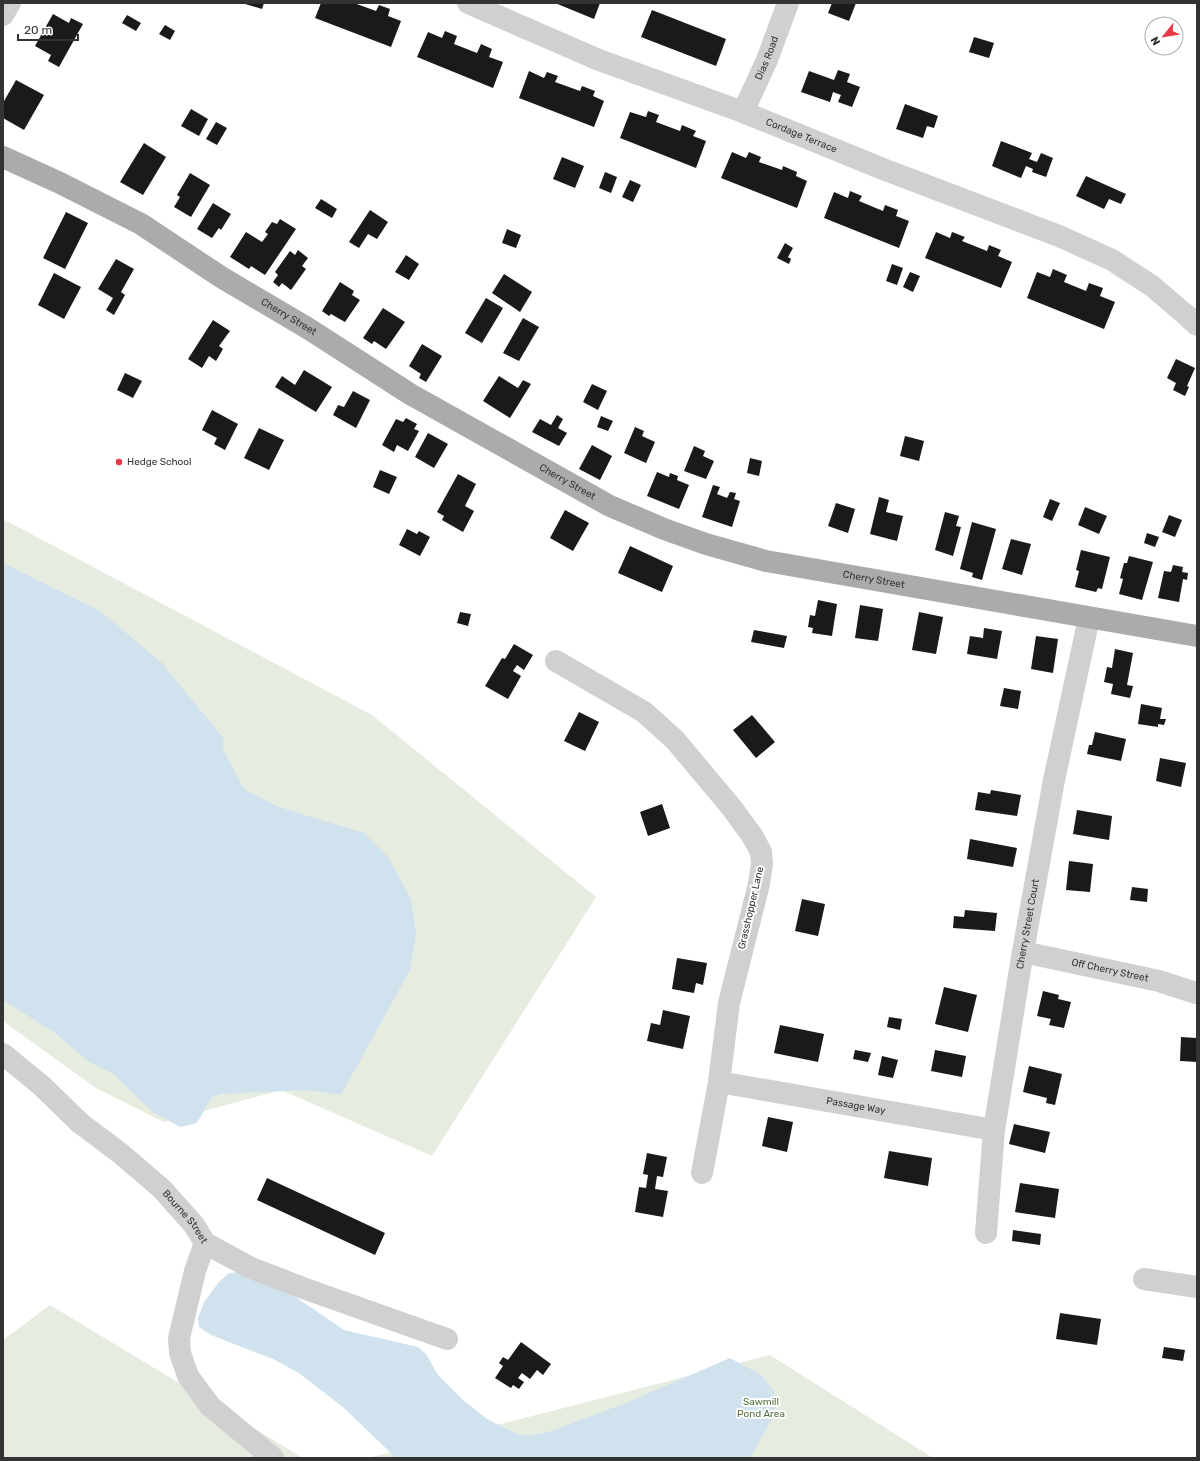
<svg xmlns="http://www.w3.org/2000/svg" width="1200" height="1461" font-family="Rubik,sans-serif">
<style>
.green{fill:#e6ecdf}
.water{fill:#cfe2ee}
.building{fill:#1a1a1a}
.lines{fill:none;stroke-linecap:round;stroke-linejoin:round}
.minor{stroke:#d0d0d0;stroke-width:22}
.major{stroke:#ababab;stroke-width:22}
.poi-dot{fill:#e63946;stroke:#fff;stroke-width:1.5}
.labels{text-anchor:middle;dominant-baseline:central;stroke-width:4;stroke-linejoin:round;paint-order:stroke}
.street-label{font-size:10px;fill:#333;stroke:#fff}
.poi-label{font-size:10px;fill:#333;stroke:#fff;text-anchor:start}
.park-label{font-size:10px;fill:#56703f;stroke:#fff}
</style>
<rect width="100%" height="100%" fill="#fff"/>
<g class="green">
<path d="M 3,519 L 372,715 L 596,897 L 432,1156 L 281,1090 L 164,1122 L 96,1088 L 3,1021 Z"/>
<path d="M 50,1305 L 303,1458 L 3,1458 L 3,1340 Z"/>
<path d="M 770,1355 L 933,1458 L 368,1458 Z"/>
</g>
<g class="water">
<path d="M 3,563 L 100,611 L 162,663 L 224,739 L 223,749 L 244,789 L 279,807 L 364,833 L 388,857 L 411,899 L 416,934 L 410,970 L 341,1095 L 307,1090 L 221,1094 L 212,1097 L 197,1123 L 180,1127 L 153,1112 L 112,1073 L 89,1062 L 55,1033 L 3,1000 Z"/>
<path d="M 243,1272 L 297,1298 L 344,1330 L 418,1347 L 426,1354 L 438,1375 L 464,1401 L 487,1419 L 517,1434 L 529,1436 L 551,1431 L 626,1403 L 730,1358 L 761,1375 L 774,1391 L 777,1404 L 770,1423 L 750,1458 L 396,1458 L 344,1408 L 299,1373 L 273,1359 L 211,1335 L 199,1327 L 198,1318 L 204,1302 L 219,1282 L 229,1273 Z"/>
</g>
<g class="building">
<path d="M 242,3 L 264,3 L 262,9 Z"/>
<path d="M 321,3 L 354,3 L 376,11 L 379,5 L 390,9 L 388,16 L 401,21 L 391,47 L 315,18 Z"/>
<path d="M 555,3 L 600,3 L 594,19 Z"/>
<path d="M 832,3 L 856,3 L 849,21 L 828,13 Z"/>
<path d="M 652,10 L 726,39 L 716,66 L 641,37 Z"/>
<path d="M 53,14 L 69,23 L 71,18 L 83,24 L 59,67 L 48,61 L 51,55 L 35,46 Z"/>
<path d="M 127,15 L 141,23 L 136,31 L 122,23 Z"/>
<path d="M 165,25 L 175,31 L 170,40 L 159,34 Z"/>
<path d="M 445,31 L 457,36 L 454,44 L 477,53 L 481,44 L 492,49 L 489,57 L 503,62 L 493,88 L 417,57 L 428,32 L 442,38 Z"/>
<path d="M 974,37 L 994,43 L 989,58 L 969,52 Z"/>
<path d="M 838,70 L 850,74 L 847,82 L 860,87 L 852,107 L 838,102 L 841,95 L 833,92 L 830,102 L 801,92 L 809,71 L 834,80 Z"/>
<path d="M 529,71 L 544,78 L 547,72 L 558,76 L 555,82 L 580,91 L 582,86 L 595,91 L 593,96 L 604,101 L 594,127 L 519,98 Z"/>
<path d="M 16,80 L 44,95 L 24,130 L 3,118 L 3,103 Z"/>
<path d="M 905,104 L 938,116 L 934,128 L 927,126 L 923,138 L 896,129 Z"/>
<path d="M 191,109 L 208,119 L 199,136 L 181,126 Z"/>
<path d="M 648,111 L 659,115 L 656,122 L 680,131 L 682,125 L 696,131 L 693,136 L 706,141 L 696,168 L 620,138 L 630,112 L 646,117 Z"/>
<path d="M 216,122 L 227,128 L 217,145 L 206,139 Z"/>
<path d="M 1001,141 L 1032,153 L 1029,159 L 1037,162 L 1041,153 L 1053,158 L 1046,177 L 1032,172 L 1033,169 L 1026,166 L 1021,178 L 992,166 Z"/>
<path d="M 144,143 L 166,157 L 143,195 L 120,182 Z"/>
<path d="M 732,152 L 746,158 L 749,152 L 761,157 L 759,162 L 782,170 L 783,166 L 797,172 L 796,176 L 807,181 L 797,208 L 721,178 Z"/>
<path d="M 562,157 L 584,166 L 575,188 L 553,179 Z"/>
<path d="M 605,172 L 617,177 L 611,193 L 599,188 Z"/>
<path d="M 190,173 L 210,185 L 191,217 L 174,207 L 180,197 L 177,195 Z"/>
<path d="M 1086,176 L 1126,194 L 1121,204 L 1109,199 L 1104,209 L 1076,196 Z"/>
<path d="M 630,180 L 641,185 L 633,202 L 622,197 Z"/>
<path d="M 850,191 L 862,196 L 859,201 L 883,211 L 885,205 L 898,210 L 896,216 L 909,221 L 899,248 L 824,218 L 834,192 L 848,198 Z"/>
<path d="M 321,199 L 337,209 L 332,218 L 315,208 Z"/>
<path d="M 213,203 L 231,214 L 221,230 L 219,228 L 212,238 L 197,229 Z"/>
<path d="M 370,210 L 388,222 L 377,239 L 368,234 L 359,248 L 349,242 Z"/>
<path d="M 66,212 L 88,223 L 65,269 L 43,258 Z"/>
<path d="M 280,219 L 296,229 L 265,275 L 251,266 L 249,269 L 230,257 L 246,232 L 262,242 L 268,234 L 265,232 L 272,222 L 277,224 Z"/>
<path d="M 507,229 L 521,235 L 516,248 L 502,243 Z"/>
<path d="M 936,232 L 950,238 L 952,232 L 965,237 L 962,241 L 987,251 L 989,245 L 1001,250 L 998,256 L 1012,262 L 1001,288 L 925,258 Z"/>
<path d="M 785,243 L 793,248 L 788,257 L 791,259 L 789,264 L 777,258 Z"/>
<path d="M 298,250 L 308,258 L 302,266 L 306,269 L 291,290 L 282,283 L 279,287 L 273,282 L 278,275 L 275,272 L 290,251 L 295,255 Z"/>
<path d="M 406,255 L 419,264 L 409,280 L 395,272 Z"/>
<path d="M 116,259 L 134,269 L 121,292 L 125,295 L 114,315 L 106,310 L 113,298 L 98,289 Z"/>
<path d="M 892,264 L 903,268 L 897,285 L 886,281 Z"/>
<path d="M 1053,269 L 1067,275 L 1064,282 L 1086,291 L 1089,283 L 1103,288 L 1100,296 L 1115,302 L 1104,329 L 1027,298 L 1037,272 L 1050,277 Z"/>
<path d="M 910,272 L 920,276 L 913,292 L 903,287 Z"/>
<path d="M 54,273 L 81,287 L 64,319 L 38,305 Z"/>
<path d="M 504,274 L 532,292 L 520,312 L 492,293 Z"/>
<path d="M 340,282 L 354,291 L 352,295 L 360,300 L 345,322 L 331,314 L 329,316 L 322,311 Z"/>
<path d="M 486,298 L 503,308 L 482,343 L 465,333 Z"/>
<path d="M 383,308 L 405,322 L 386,349 L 374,341 L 372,344 L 363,338 Z"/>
<path d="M 523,318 L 539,327 L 519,361 L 503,353 Z"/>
<path d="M 213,320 L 230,331 L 219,346 L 223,349 L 216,361 L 209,356 L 202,368 L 188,359 Z"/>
<path d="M 422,344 L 442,356 L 426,382 L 419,378 L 421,374 L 409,366 Z"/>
<path d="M 1176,359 L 1195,368 L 1187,386 L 1189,387 L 1185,396 L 1173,390 L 1176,383 L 1167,378 Z"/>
<path d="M 304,370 L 332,387 L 316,412 L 275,387 L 282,376 L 295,385 Z"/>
<path d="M 125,373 L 142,381 L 133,398 L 117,390 Z"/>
<path d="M 499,376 L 518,388 L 523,380 L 531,384 L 510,418 L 483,401 Z"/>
<path d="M 592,384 L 607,391 L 598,410 L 583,402 Z"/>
<path d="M 353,391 L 370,400 L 356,428 L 333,415 L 338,405 L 344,407 Z"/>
<path d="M 212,410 L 238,424 L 225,450 L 214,444 L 217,438 L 202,430 Z"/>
<path d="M 557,415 L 563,419 L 558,428 L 567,433 L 559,446 L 532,432 L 540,419 L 551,425 Z"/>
<path d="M 601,416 L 613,421 L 608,431 L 597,427 Z"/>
<path d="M 406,418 L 417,424 L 414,429 L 419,431 L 408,451 L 397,445 L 394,452 L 382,445 L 396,419 L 403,422 Z"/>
<path d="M 635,427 L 644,431 L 642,436 L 655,442 L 646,463 L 624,453 Z"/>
<path d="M 259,428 L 284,440 L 269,470 L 244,458 Z"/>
<path d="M 428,433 L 448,444 L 434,468 L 415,457 Z"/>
<path d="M 905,436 L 924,441 L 919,461 L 900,456 Z"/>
<path d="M 592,445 L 612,456 L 600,480 L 579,469 Z"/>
<path d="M 694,446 L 705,451 L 703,456 L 714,461 L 706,479 L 684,471 Z"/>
<path d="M 750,458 L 762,461 L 759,476 L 747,473 Z"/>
<path d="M 380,470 L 397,477 L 389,494 L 373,487 Z"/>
<path d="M 657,472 L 669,477 L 670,473 L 678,476 L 677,480 L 689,485 L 679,509 L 647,496 Z"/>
<path d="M 458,474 L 476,484 L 465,506 L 474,511 L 463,532 L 442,520 L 444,516 L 437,512 Z"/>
<path d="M 713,485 L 720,487 L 717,494 L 727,498 L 730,492 L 736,493 L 734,499 L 740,501 L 732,527 L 702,517 Z"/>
<path d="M 879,497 L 889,500 L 886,512 L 903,516 L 897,541 L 870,534 Z"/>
<path d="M 1050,499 L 1060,503 L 1052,521 L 1043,517 Z"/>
<path d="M 836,503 L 855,509 L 848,533 L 828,526 Z"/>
<path d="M 1085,507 L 1107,516 L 1099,534 L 1078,525 Z"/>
<path d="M 565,510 L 589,523 L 573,551 L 550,538 Z"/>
<path d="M 945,512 L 959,516 L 956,526 L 961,527 L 953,556 L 935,550 Z"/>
<path d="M 1169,515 L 1182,520 L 1175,537 L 1162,532 Z"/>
<path d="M 972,522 L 996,529 L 982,580 L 972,577 L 973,573 L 960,569 Z"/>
<path d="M 407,529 L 417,534 L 419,531 L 430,537 L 420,556 L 399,545 Z"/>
<path d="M 1147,533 L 1159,537 L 1155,547 L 1144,543 Z"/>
<path d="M 1011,539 L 1031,544 L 1022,575 L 1002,569 Z"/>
<path d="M 630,546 L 673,566 L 662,592 L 618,573 Z"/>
<path d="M 1081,550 L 1110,557 L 1102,589 L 1098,588 L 1096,592 L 1075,587 L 1079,571 L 1076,570 Z"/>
<path d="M 1129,556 L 1153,562 L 1142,600 L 1119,594 L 1123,579 L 1120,578 L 1124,563 L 1127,563 Z"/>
<path d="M 1173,565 L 1183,567 L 1182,572 L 1188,573 L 1187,580 L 1183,579 L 1179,602 L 1158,598 L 1164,571 L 1171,572 Z"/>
<path d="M 818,600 L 837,604 L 832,636 L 812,633 L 813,628 L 808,627 L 810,615 L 815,616 Z"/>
<path d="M 860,605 L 883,609 L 878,641 L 855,638 Z"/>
<path d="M 460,612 L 471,614 L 468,626 L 457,623 Z"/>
<path d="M 919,612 L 943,617 L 936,654 L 912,650 Z"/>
<path d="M 984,628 L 1002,631 L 997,659 L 967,654 L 970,636 L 983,638 Z"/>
<path d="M 754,630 L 787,636 L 784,648 L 751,642 Z"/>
<path d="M 1036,636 L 1058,639 L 1053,673 L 1031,669 Z"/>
<path d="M 514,644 L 533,655 L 524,670 L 517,665 L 513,671 L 521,676 L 508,699 L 485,686 L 502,658 L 505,659 Z"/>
<path d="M 1115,649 L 1133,653 L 1127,685 L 1133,686 L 1130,698 L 1111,694 L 1113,684 L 1104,682 L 1107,667 L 1112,668 Z"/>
<path d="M 1004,688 L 1021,691 L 1018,709 L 1000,706 Z"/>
<path d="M 1141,704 L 1162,708 L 1160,719 L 1166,719 L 1164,725 L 1158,724 L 1158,727 L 1138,724 Z"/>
<path d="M 579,712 L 599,722 L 585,751 L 564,741 Z"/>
<path d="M 752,715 L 775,742 L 756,758 L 733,730 Z"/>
<path d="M 1095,732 L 1126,739 L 1121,761 L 1087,754 L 1089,745 L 1092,745 Z"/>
<path d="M 1160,758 L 1186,763 L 1181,787 L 1156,781 Z"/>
<path d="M 991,790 L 1021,795 L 1017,816 L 975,810 L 978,792 L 990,794 Z"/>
<path d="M 662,804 L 670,828 L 648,836 L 640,812 Z"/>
<path d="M 1077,810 L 1112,816 L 1109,840 L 1073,834 Z"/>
<path d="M 970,839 L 1017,848 L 1013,867 L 967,859 Z"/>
<path d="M 1069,861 L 1093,864 L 1090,892 L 1066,890 Z"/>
<path d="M 1132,887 L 1148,889 L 1147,902 L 1130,900 Z"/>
<path d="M 802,899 L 825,904 L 818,936 L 795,931 Z"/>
<path d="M 965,910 L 997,913 L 995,931 L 953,928 L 954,916 L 964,917 Z"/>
<path d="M 677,958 L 707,963 L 703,985 L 696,983 L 694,993 L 672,989 Z"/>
<path d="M 944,987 L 977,995 L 968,1032 L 935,1024 Z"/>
<path d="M 1043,991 L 1059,995 L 1058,999 L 1071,1002 L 1064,1028 L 1049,1025 L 1051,1019 L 1037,1016 Z"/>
<path d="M 663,1010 L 690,1016 L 683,1049 L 647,1041 L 651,1023 L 660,1025 Z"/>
<path d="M 889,1017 L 902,1019 L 900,1030 L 887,1027 Z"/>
<path d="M 780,1025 L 824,1034 L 818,1062 L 774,1053 Z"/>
<path d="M 1181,1037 L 1197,1038 L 1197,1062 L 1180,1061 Z"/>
<path d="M 855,1050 L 871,1053 L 868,1062 L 853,1059 Z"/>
<path d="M 935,1050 L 966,1056 L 962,1077 L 931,1071 Z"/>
<path d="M 882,1056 L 898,1060 L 893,1078 L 878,1075 Z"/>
<path d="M 1029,1066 L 1062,1074 L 1055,1105 L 1046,1103 L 1047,1098 L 1023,1092 Z"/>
<path d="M 768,1117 L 793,1122 L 787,1152 L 762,1146 Z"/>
<path d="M 1014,1124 L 1050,1132 L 1045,1153 L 1009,1144 Z"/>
<path d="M 889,1151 L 932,1158 L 928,1186 L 884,1178 Z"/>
<path d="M 647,1153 L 667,1157 L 663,1177 L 657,1176 L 655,1189 L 668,1191 L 663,1217 L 635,1212 L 639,1187 L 646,1188 L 648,1175 L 643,1174 Z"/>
<path d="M 267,1178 L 385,1233 L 375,1255 L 257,1200 Z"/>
<path d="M 1020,1183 L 1059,1189 L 1055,1218 L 1015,1212 Z"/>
<path d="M 1013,1230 L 1041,1234 L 1040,1245 L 1012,1241 Z"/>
<path d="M 1060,1313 L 1101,1319 L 1097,1345 L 1056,1339 Z"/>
<path d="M 521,1342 L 551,1364 L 543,1375 L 537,1370 L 530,1379 L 522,1373 L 518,1378 L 524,1382 L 519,1389 L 513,1385 L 511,1388 L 495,1378 L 503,1366 L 499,1363 L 503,1357 L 508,1360 Z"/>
<path d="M 1164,1347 L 1185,1350 L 1183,1361 L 1162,1358 Z"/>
</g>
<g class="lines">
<g class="minor">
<path id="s1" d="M 468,3 L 599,60 L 743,112 L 883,169 L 1059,236 L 1112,260 L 1152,286 L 1186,315 L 1197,325"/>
<path d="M 3,15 L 10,3"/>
<path id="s2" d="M 743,112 L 767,60 L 788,3"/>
<path d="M 556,661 L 644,712 L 675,740 L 732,808 L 753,837 L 761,852 L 762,864 L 759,884 L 729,1003 L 719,1082 L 702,1173"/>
<path id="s3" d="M 1023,952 L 1159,981 L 1196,993"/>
<path id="s4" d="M 3,1054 L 42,1086 L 80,1123 L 120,1153 L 162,1189 L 194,1225 L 205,1243 L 249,1267 L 303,1288 L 447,1339"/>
<path id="s5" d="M 719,1082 L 994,1130"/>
<path id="s6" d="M 986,1233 L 994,1130 L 1022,957 L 1054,780 L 1089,618"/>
<path d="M 205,1243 L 195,1271 L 179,1338 L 180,1353 L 188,1376 L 210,1406 L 273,1458"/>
<path d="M 1144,1279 L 1197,1287"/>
</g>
<path class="major" id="s7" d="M 3,157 L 60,183 L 141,224 L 221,277 L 309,329 L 410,394 L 610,506 L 664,529 L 706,544 L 766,561 L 1197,636"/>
</g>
<circle class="poi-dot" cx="119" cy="462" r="4"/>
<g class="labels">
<g class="street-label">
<text stroke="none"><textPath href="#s2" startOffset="59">Dias Road</textPath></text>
<text stroke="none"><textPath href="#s1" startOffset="359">Cordage Terrace</textPath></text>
<text stroke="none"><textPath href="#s7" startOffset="328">Cherry Street</textPath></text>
<text stroke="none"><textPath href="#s7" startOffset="652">Cherry Street</textPath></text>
<text stroke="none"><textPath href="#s7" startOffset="976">Cherry Street</textPath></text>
<text transform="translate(751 908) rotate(-77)">Grasshopper Lane</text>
<text stroke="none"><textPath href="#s6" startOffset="312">Cherry Street Court</textPath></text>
<text stroke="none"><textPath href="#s3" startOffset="89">Off Cherry Street</textPath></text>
<text stroke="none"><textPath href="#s5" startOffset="139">Passage Way</textPath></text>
<text stroke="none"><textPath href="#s4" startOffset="245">Bourne Street</textPath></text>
</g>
<g class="poi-label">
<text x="127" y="462">Hedge School</text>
</g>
<g class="park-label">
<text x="761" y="1402">Sawmill<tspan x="761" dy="12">Pond Area</tspan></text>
</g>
</g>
<rect width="1200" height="1461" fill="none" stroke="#333333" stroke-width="8"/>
<g transform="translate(1164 36) rotate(240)"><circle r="19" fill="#ffffff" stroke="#adadad"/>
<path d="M0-3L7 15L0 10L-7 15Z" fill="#e63946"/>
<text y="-6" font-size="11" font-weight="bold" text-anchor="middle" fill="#333333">N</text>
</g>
<path d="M18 34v6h60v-6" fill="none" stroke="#333333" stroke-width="2"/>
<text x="24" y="34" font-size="12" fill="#333333" stroke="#ffffff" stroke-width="3" paint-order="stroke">20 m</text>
</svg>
